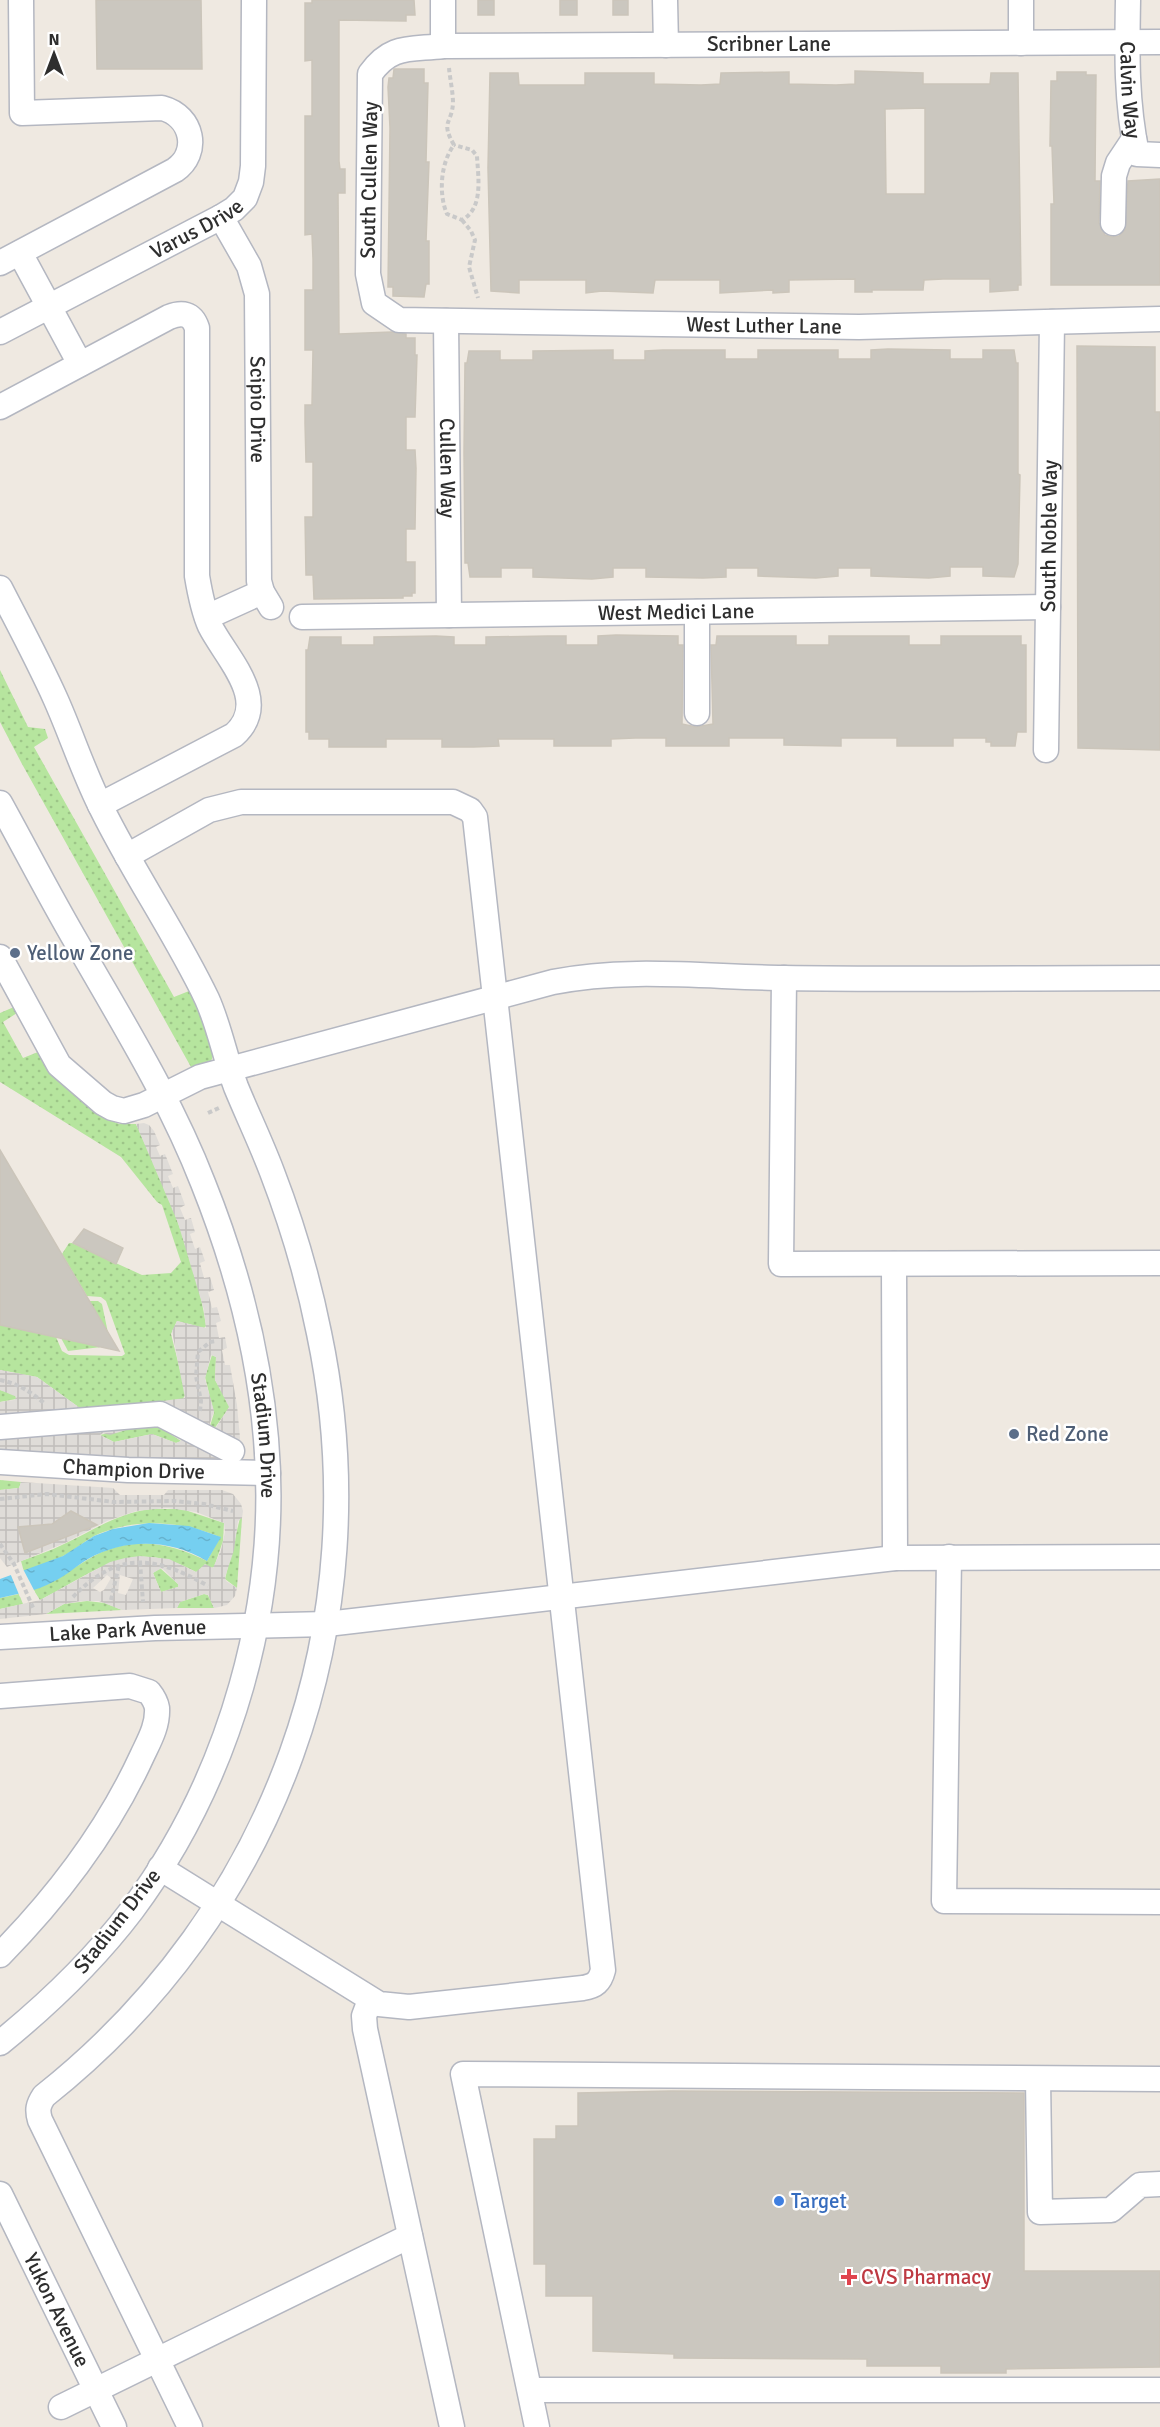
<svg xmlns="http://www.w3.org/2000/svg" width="1160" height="2427" font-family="Signika,sans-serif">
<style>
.grass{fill:url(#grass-dots)}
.plaza{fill:url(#plaza-grid);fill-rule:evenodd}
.water{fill:url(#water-ripples)}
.pier{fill:#efe9e1}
.building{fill:#cbc7bf;stroke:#cbc5ba;stroke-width:1.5;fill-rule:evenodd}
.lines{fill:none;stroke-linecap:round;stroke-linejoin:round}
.minor-casing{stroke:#b4b7c1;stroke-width:27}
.path{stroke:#c9c9c9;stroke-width:4;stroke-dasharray:4.5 3;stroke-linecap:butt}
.minor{stroke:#fff;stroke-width:24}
.service-dot{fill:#5c6f8a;stroke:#fff;stroke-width:2}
.shop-dot{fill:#3f7fe0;stroke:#fff;stroke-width:2}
.health-dot{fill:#e0444e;stroke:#fff;stroke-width:2}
.labels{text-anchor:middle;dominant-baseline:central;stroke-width:5;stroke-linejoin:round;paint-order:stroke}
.street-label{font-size:21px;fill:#2e2e2e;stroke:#fff}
.service-label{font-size:21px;fill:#4e5e75;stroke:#fff;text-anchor:start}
.shop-label{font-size:21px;fill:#366cbe;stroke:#fff;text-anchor:start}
.health-label{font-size:21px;fill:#be3a42;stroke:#fff;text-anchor:start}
</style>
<defs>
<pattern id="grass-dots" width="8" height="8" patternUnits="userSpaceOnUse" patternTransform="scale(1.5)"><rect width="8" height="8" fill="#b6e59e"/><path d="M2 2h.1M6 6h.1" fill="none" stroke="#9dc588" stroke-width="1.8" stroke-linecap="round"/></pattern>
<pattern id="plaza-grid" width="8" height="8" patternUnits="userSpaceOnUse" patternTransform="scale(1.5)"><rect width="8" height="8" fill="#dfdcd8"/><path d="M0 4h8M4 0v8" fill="none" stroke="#c0bdba"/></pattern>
<pattern id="water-ripples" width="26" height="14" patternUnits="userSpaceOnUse" patternTransform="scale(1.5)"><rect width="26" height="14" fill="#75cff0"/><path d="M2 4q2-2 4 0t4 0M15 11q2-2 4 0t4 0" fill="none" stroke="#66b2ce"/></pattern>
</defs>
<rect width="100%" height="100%" fill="#efe9e1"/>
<g class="grass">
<path d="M 0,670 L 28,727 L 45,729 L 48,738 L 34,747 L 174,997 L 189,991 C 195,1002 221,1053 210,1062 C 206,1066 196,1066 191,1067 L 22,764 L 0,722 Z"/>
<path d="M 14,1007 L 17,1013 L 3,1022 L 23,1058 L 38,1052 L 52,1075 L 102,1116 L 119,1124 L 136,1124 C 165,1189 196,1256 206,1326 L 204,1328 L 177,1321 L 171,1334 L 186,1394 L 182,1400 L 84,1411 L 37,1377 L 0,1370 L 0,1325 L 56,1337 L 62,1351 L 69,1355 L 122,1356 L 125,1354 L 106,1301 L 101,1297 L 87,1296 L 62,1254 L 69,1243 L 72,1243 L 142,1275 L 171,1273 L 181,1262 L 162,1205 L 157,1202 L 121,1157 L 0,1082 L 0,1013 Z"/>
<path d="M 89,1301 L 98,1301 L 102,1304 L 108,1333 Z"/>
<path d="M 61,1338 L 101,1347 L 68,1351 Z"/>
<path d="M 212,1355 L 216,1357 L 215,1380 L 229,1403 L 229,1408 L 214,1429 L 210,1426 L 214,1413 L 205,1377 Z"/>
<path d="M 0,1390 L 15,1394 L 16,1399 L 0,1402 Z"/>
<path d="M 152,1422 L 181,1441 L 176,1443 L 152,1434 L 114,1442 L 100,1435 Z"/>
<path d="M 0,1480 L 21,1482 L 19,1488 L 0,1490 Z"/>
<path d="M 151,1509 L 182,1509 L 224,1523 L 223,1541 L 214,1567 L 196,1572 C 131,1536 97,1571 40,1600 L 33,1589 C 54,1583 68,1571 87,1560 C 127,1535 167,1541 207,1561 L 220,1537 C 180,1521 135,1517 94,1536 C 83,1542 74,1551 63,1556 C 51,1563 37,1567 24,1572 L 21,1561 C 35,1556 50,1551 64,1544 C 94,1530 118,1513 151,1509 Z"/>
<path d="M 240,1518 L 242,1518 L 237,1588 L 225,1579 Z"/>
<path d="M 160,1568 L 178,1584 L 178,1587 L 161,1592 L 153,1573 Z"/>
<path d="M 19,1594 L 23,1604 L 0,1609 L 0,1598 Z"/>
<path d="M 204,1594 L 208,1595 L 214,1608 L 177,1608 L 180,1602 Z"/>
<path d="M 87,1601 L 105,1603 L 122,1610 L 46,1614 L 64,1604 Z"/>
</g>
<g class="plaza">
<path d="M 144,1123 L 149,1125 L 154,1131 L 160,1145 L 156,1147 L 160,1156 L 165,1154 L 173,1174 L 168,1176 L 173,1188 L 178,1186 L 185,1205 L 180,1208 L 185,1220 L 191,1218 L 195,1232 L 190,1234 L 195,1249 L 200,1247 L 205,1261 L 200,1263 L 204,1278 L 210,1277 L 214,1290 L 208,1292 L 212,1308 L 217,1307 L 221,1321 L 216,1323 L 219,1338 L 225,1337 L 227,1348 L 222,1350 L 225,1365 L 230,1365 L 237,1405 L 240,1438 L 239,1446 L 225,1459 L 104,1458 L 0,1450 L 0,1402 L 14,1400 L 17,1397 L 0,1390 L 0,1370 L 37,1377 L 84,1411 L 185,1398 L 172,1331 L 177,1321 L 206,1328 L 204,1310 L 178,1223 L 136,1124 ZM 211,1355 L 216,1357 L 215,1380 L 229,1407 L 215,1429 L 209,1426 L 214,1411 L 205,1379 ZM 152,1422 L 181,1439 L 181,1441 L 176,1443 L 152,1434 L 114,1442 L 100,1435 L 103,1433 L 110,1435 Z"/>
<path d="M 21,1482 L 113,1488 L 120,1495 L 164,1495 L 168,1490 L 222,1490 L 233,1494 L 241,1504 L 243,1511 L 242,1518 L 238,1521 L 234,1550 L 225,1577 L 226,1581 L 237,1588 L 235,1596 L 227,1605 L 219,1607 L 214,1608 L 208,1595 L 204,1594 L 180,1602 L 177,1608 L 122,1610 L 99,1601 L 81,1601 L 64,1604 L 46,1614 L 0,1619 L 0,1609 L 40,1600 L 110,1562 L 125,1558 L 140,1556 L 169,1559 L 196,1572 L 205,1564 L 213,1568 L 221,1550 L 225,1532 L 224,1523 L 196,1512 L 167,1508 L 136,1511 L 107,1521 L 65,1543 L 7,1567 L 0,1558 L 0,1490 L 19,1488 ZM 162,1568 L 178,1584 L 178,1587 L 161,1592 L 153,1573 ZM 107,1575 L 111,1578 L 104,1590 L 100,1592 L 93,1588 ZM 120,1575 L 133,1579 L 126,1595 L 118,1593 Z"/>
</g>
<path class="water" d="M 149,1523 L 189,1526 L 221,1537 L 207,1561 C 170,1539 126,1538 88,1559 C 76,1566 66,1576 53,1582 C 37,1591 17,1594 0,1598 L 0,1579 L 63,1556 L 94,1536 L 113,1529 Z"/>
<path class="pier" d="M 23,1569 L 35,1592 L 20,1597 L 10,1573 Z"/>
<g class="building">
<path d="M 96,0 L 201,0 L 202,69 L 97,69 Z"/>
<path d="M 312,0 L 414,0 L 415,15 L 406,15 L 406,21 L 339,20 L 339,161 L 340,169 L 345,169 L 345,193 L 338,193 L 339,334 L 392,332 L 406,334 L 406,338 L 415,338 L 415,355 L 417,355 L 415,417 L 406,417 L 406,450 L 415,450 L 416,468 L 415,529 L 406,529 L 406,562 L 415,562 L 415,593 L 412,593 L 412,596 L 403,596 L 403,598 L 314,599 L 313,575 L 306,575 L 305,517 L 313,517 L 313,462 L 306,462 L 305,423 L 305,405 L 312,405 L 313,350 L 305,350 L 305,290 L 313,290 L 313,259 L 312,234 L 305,235 L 305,116 L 312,116 L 312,60 L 305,61 L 305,3 L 312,3 Z"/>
<rect x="478" y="0" width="16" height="15"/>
<rect x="560" y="0" width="17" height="15"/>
<rect x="613" y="0" width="15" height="15"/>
<path d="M 394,69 L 424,69 L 424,83 L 428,83 L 426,162 L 429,162 L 426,241 L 429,241 L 429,284 L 426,284 L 424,297 L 393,296 L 393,287 L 388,287 L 390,128 L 388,87 L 389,78 L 393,78 Z"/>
<path d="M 855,71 L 923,73 L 923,84 L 990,84 L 991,73 L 1018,73 L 1021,285 L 1018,285 L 1018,290 L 990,292 L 990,279 L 943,279 L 924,280 L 923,290 L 872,290 L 872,292 L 855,292 L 855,279 L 789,280 L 789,292 L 773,293 L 773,290 L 720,293 L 720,280 L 655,280 L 653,293 L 602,291 L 586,293 L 586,280 L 519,280 L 519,293 L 491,291 L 488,168 L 490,73 L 518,73 L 519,85 L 585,85 L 585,73 L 654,73 L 654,84 L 701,85 L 720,84 L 721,73 L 789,72 L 789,84 L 836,85 L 855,84 ZM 925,108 L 925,194 L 886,194 L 885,109 Z"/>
<path d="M 1057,72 L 1086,72 L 1086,75 L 1096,75 L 1095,181 L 1100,181 L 1099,223 L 1105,235 L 1112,237 L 1119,236 L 1125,230 L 1128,181 L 1160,179 L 1160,285 L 1051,285 L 1051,204 L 1054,204 L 1052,146 L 1050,146 L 1051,81 L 1057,81 Z"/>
<path d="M 1077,346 L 1155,347 L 1155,412 L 1160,412 L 1160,750 L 1078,748 Z"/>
<path d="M 888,349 L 950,350 L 950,359 L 983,359 L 983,350 L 1014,350 L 1016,363 L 1018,363 L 1018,474 L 1020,475 L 1018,564 L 1014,577 L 983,576 L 983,567 L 950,567 L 950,576 L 929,578 L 871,576 L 871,568 L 838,568 L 838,576 L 816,578 L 758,576 L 758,568 L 726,568 L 726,577 L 703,578 L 646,577 L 646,568 L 613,568 L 613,577 L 592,579 L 533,577 L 533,568 L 501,568 L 501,577 L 470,577 L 468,563 L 465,563 L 464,453 L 465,363 L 467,363 L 469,351 L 500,351 L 500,360 L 533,360 L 533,351 L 613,350 L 613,360 L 645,360 L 645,351 L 663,350 L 725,350 L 725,359 L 758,359 L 758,350 L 838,350 L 838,359 L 871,359 L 871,350 Z"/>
<path d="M 616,635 L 678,636 L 678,645 L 683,645 L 682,724 L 696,727 L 713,724 L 711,645 L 716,645 L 717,636 L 796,636 L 796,645 L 829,645 L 829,636 L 909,636 L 909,645 L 941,645 L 941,636 L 1021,636 L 1021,645 L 1026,645 L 1026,732 L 1017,732 L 1015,746 L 991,746 L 991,742 L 986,742 L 986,738 L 953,738 L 953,746 L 897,746 L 897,738 L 841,738 L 841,746 L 784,745 L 784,738 L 729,738 L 729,746 L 666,746 L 666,738 L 635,738 L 611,739 L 611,746 L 554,746 L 554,739 L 498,739 L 499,746 L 473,747 L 442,747 L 442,739 L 386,739 L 386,747 L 329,747 L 329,739 L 309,739 L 309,732 L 306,732 L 306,650 L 308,650 L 310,637 L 341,637 L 341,645 L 374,645 L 374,637 L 436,636 L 454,637 L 454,645 L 486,645 L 486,637 L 548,636 L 566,636 L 566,645 L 598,645 L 598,636 Z"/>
<path d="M 0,1150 L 48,1231 L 119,1351 L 0,1325 Z"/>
<path d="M 84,1229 L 123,1248 L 116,1264 L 73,1243 Z"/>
<path d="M 71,1511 L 97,1525 L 25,1553 L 18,1527 L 52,1524 Z"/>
<path d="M 671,2091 L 1024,2093 L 1024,2271 L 1160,2271 L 1160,2367 L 1006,2369 L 1006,2373 L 941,2373 L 941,2366 L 867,2366 L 867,2359 L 674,2358 L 674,2354 L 593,2351 L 593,2296 L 546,2296 L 546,2264 L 534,2264 L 534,2139 L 556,2139 L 556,2126 L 578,2126 L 578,2093 Z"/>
</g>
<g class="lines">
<defs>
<g id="minor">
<path d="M 443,0 L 443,46"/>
<path d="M 665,0 L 666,45"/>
<path d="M 1021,0 L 1021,43"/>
<path id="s1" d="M 1128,0 C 1127,53 1126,102 1137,154 L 1160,155"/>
<path id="s2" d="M 1160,42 L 443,46 C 410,50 391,44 370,74 L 368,274 L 374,303 L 399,320 L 859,327 L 1160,319"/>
<path id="s3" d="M 221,217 L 249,266 L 257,294 L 259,581 L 262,592 L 271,607"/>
<path d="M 1113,223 L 1114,176 L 1118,163 L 1134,139"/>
<path d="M 20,253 L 80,364"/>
<path d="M 0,263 L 175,170 C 200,153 193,116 162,108 L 22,113 L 21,0"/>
<path id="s4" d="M 446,321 L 449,615"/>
<path id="s5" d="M 0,332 L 221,217 L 234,209 L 245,198 L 251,182 L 253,166 L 254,0"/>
<path d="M 0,407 L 169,317 C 182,312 192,313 197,328 L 197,576 C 200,594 203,610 210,626 C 226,658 272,701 234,735 L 100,805"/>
<path d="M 0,588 C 19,625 39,662 56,700 C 72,736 84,774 102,809 C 134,874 176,934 207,999 C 220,1028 225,1058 236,1087 C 248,1116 261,1143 272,1172 C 292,1224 308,1278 319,1333 C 380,1623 276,1912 44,2096 C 38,2105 37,2110 40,2120 L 190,2427"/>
<path d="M 697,612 L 697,713"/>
<path d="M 207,617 L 262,592"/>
<path id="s6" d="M 302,617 L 1048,607"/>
<path id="s7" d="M 1046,750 L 1052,322"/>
<path id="s8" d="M 0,803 C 26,850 50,897 77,943 C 122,1022 170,1098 203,1183 C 235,1263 259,1352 266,1439 C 280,1603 231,1777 132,1910 C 94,1960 48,2004 0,2043"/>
<path d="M 127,856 L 209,810 L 241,802 L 453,802 L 470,810 L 475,817 L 603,1970 C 600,1982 595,1986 583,1988 L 409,2007 L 379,2004 L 160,1868"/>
<path d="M 0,957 L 59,1065 L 103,1103 L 112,1108 L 124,1111 L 144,1105 L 200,1077 L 553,982 C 628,967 707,977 783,978 C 909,980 1034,978 1160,978"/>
<path d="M 784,978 L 781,1264 L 1160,1263"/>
<path d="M 894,1264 L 895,1558"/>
<path d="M 0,1427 L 160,1414 L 232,1451"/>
<path id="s9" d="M 0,1462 L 128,1470 L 268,1473"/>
<path d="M 949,1557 L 944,1901 L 1160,1902"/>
<path id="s10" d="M 0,1637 L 155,1628 L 327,1624 L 895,1558 L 1160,1557"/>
<path d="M 0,1696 L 130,1686 L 149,1692 C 153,1697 156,1702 157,1708 C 158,1726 149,1741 142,1756 C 108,1830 57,1897 0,1955"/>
<path d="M 370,2000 L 364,2016 L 365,2029 L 452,2427"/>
<path d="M 1038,2079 L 1040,2212 L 1111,2210 L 1140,2185 L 1160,2184"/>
<path id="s11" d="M 0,2194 L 114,2427"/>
<path d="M 530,2390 L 1160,2390"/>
<path d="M 61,2407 L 410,2236"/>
<path d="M 537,2427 L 463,2074 L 1160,2079"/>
</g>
</defs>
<use href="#minor" class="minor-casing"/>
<g class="path">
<path d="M 449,68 C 450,79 453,92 453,103 C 452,124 440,121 454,145 C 441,162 438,193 447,214 L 462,220 C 484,208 478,177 477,156 L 472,150 L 454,145"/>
<path d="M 462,220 L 471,231 L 475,240 L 469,267 L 478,298"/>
<path d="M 208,1113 L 221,1107"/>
<path d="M 0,1380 C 17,1383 31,1392 44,1403"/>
<path d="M 200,1411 L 201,1401 L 196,1376 L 198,1352 L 210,1342 L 216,1341"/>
<path d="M 0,1499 L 47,1494 L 114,1502 L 174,1501 L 204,1504 L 233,1511"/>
<path d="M 0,1544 L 14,1564 L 34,1610"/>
<path d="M 140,1562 L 143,1602"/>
<path d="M 73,1597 C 118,1550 156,1556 208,1586"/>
<path d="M 111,1600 L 119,1565"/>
</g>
<use href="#minor" class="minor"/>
</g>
<g class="service-dot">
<circle cx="15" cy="953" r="6"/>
<circle cx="1014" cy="1434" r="6"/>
</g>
<circle class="shop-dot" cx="779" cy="2201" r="6"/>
<path class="health-dot" d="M846 2268h6v6h6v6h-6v6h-6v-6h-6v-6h6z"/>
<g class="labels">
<g class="street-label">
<text x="769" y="44">Scribner Lane</text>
<text stroke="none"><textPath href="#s1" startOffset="90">Calvin Way</textPath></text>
<text transform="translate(369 180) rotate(-89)">South Cullen Way</text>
<text stroke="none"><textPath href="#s5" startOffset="222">Varus Drive</textPath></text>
<text stroke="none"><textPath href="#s2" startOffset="1424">West Luther Lane</textPath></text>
<text stroke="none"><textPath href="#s3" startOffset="201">Scipio Drive</textPath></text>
<text stroke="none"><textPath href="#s4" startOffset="147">Cullen Way</textPath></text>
<text stroke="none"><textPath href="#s7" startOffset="214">South Noble Way</textPath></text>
<text stroke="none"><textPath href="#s6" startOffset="374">West Medici Lane</textPath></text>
<text stroke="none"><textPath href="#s8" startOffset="692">Stadium Drive</textPath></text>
<text stroke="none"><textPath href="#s9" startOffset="134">Champion Drive</textPath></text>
<text stroke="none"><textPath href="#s10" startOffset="128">Lake Park Avenue</textPath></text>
<text transform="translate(117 1921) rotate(-52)">Stadium Drive</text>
<text stroke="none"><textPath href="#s11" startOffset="129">Yukon Avenue</textPath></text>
</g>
<g class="service-label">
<text x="27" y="953">Yellow Zone</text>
<text x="1026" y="1434">Red Zone</text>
</g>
<g class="shop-label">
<text x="791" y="2201">Target</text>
</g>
<g class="health-label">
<text x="861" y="2277">CVS Pharmacy</text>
</g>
</g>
<g transform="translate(54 54)" stroke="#ffffff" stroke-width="4.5" paint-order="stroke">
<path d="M0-4.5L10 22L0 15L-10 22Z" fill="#2e2e2e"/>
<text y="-9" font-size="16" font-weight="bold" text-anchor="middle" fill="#2e2e2e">N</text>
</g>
</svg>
